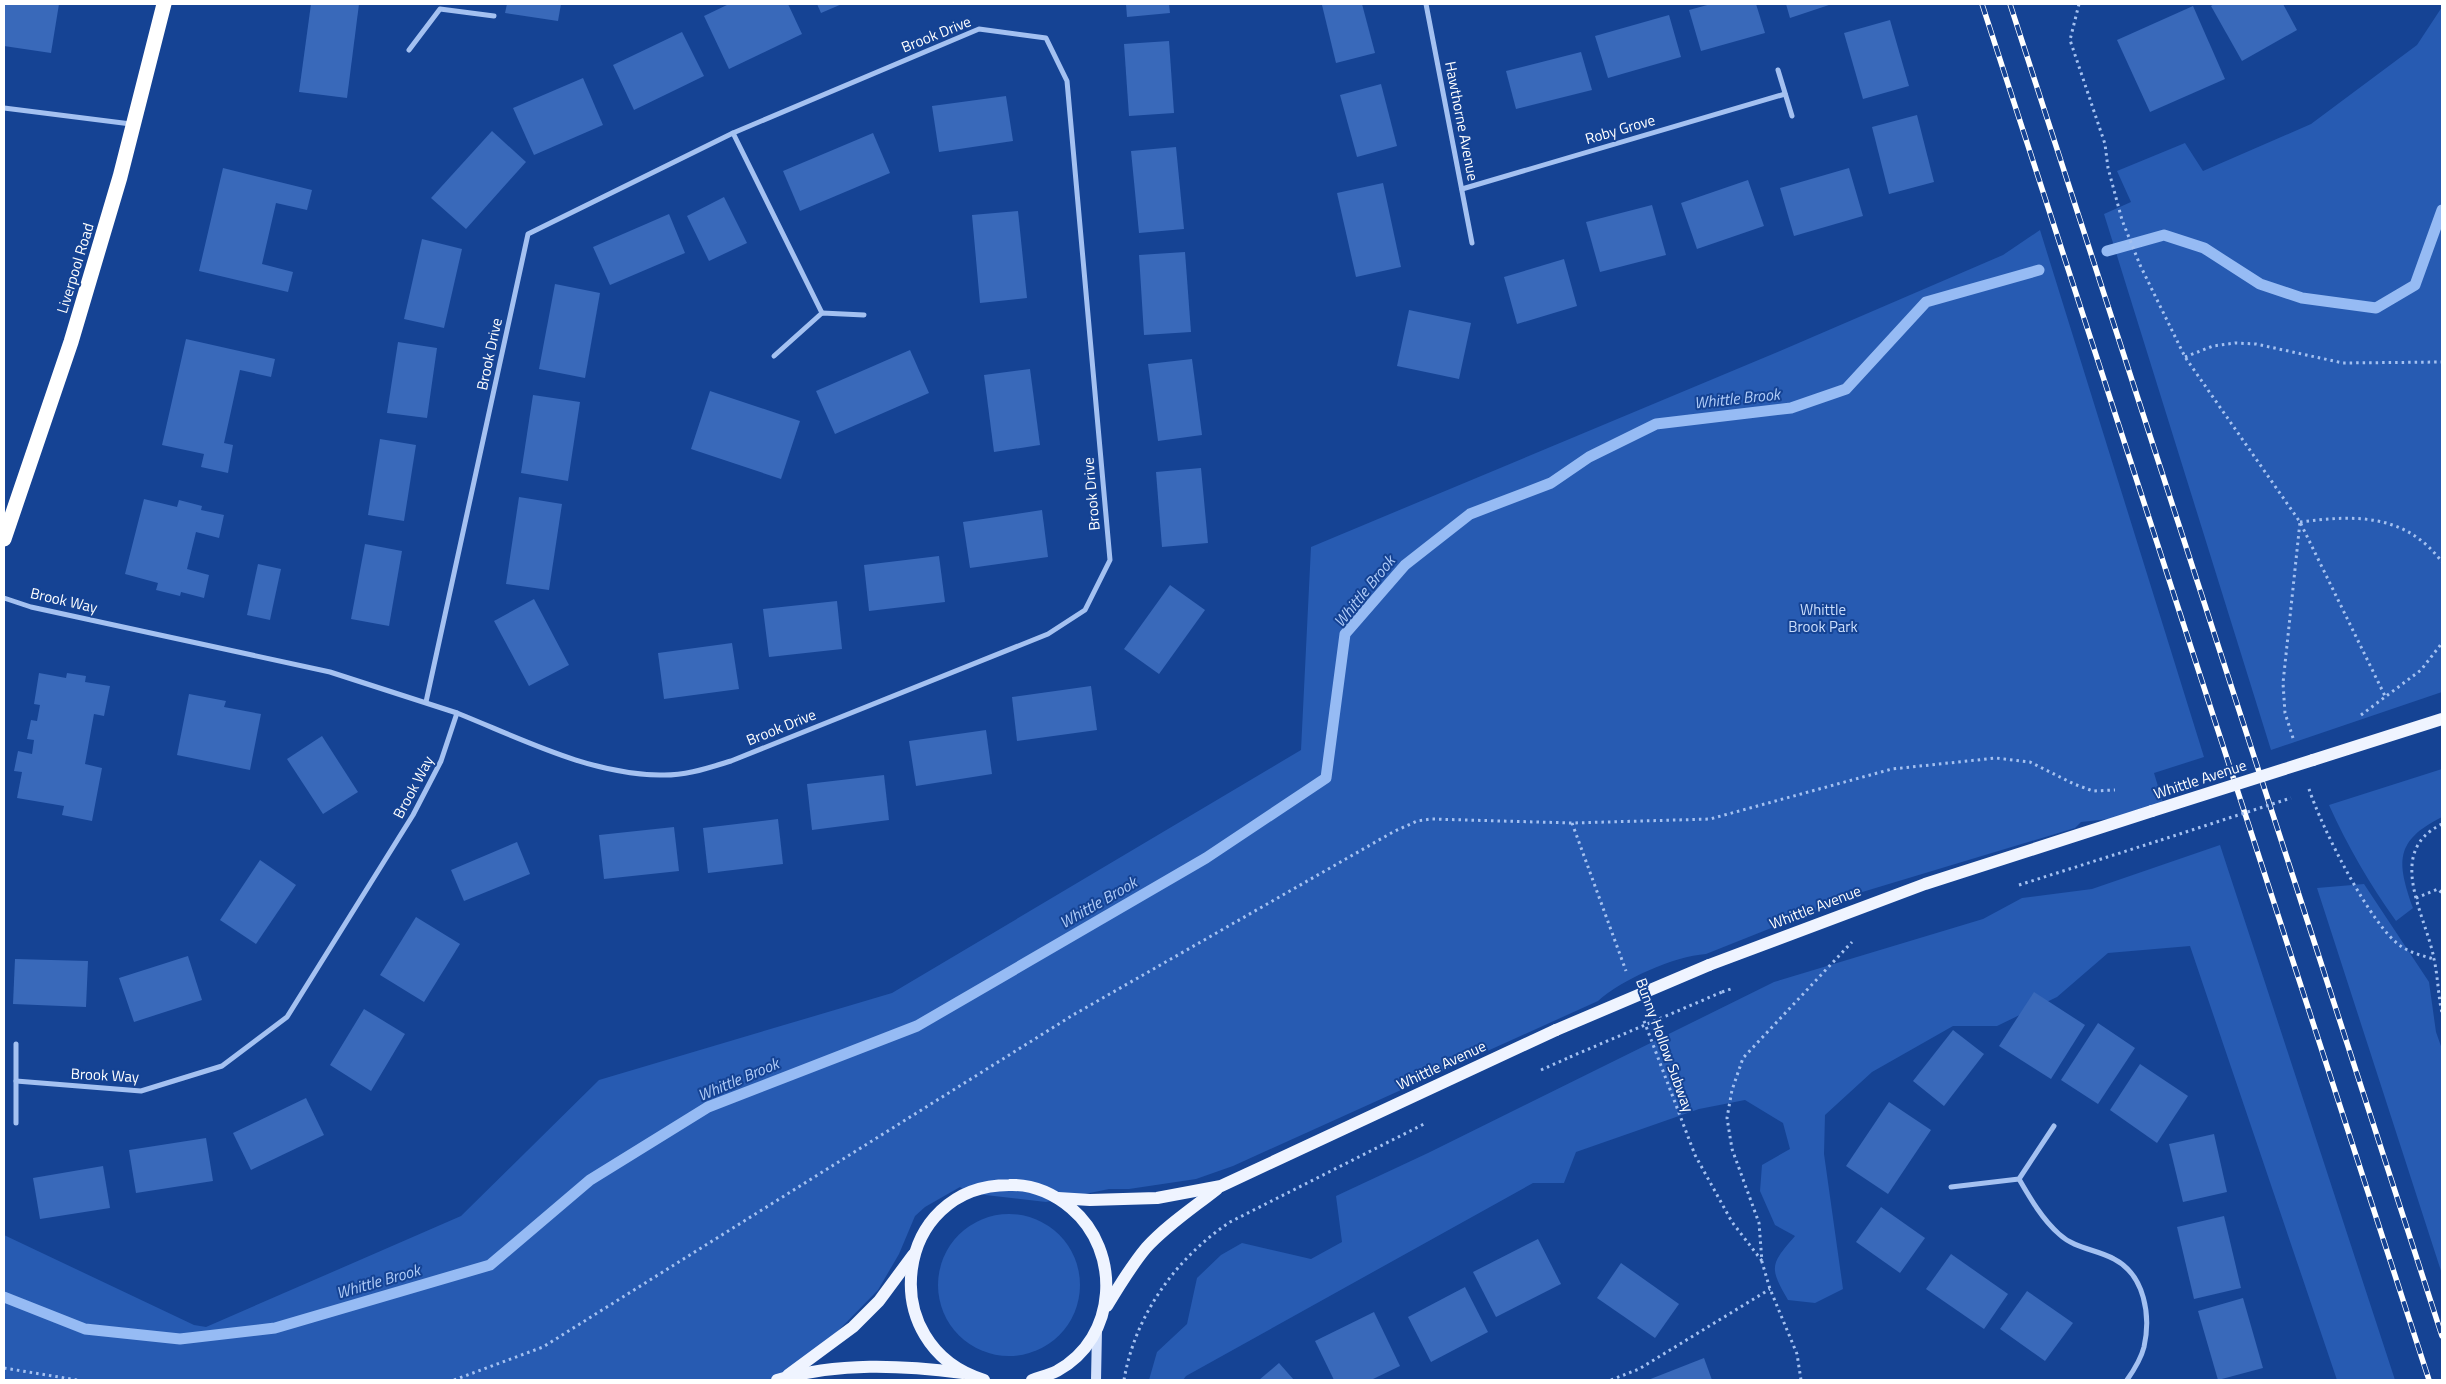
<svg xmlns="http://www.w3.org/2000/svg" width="2446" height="1384" font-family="'Titillium Web',sans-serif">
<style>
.green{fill:#275bb2}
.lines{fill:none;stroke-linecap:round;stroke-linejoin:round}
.stream{stroke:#96bbf4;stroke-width:11}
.building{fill:#3969ba}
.path{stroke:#a4c1f1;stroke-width:3;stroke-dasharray:2.5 4;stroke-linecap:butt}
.street{stroke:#a4c1f1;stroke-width:5}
.secondary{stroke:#d3e1fc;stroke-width:10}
.primary{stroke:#eff4ff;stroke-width:12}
.highway{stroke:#fff;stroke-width:15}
.rail-casing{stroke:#fff;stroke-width:5.5}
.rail{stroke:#154394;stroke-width:4;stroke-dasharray:11;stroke-linecap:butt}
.path-bridge{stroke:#a4c1f1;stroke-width:3;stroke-dasharray:2.5 4;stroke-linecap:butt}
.primary-bridge{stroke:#eff4ff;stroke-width:12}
.labels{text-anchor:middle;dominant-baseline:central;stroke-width:4;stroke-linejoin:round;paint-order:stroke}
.street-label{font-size:15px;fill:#fff;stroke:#154394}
.park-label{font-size:15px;fill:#cbdefc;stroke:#154394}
.water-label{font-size:16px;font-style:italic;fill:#b0ccf8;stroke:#154394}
</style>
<rect width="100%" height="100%" fill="#154394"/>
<g class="green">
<path d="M 2442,7 L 2442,692 L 2271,750 L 2104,214 L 2131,202 L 2117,171 L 2185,143 L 2203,171 L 2311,124 L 2417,45 Z"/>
<path d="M 2040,230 L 2204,757 L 2154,773 L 2164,806 L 2137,816 L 2081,822 L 2075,828 L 1859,893 L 1706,954 C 1674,956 1621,980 1598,1001 L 1233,1166 L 1196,1179 L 1129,1189 L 1109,1189 L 1046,1202 L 968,1193 L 960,1187 L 925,1207 L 915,1216 L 899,1254 L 878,1290 L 792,1378 L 783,1380 L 4,1380 L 4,1235 L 194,1325 L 206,1327 L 461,1216 L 599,1080 L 892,993 L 1301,750 L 1311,547 L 1780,351 L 2003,255 Z"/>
<path d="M 2442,769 L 2442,817 C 2394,841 2397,862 2413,908 L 2396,921 C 2370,885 2347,845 2329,805 Z"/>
<path d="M 2220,845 L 2395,1380 L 2337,1380 L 2190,946 L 2108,953 L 2057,997 L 1997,1026 L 1953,1026 L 1872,1072 L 1825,1115 L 1824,1154 L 1843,1289 L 1815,1303 L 1788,1300 C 1769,1267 1770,1265 1795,1236 L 1775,1225 L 1760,1191 L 1762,1165 L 1790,1149 L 1783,1123 L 1745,1100 L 1699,1109 L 1576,1152 L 1564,1183 L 1533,1183 L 1186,1376 L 1183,1380 L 1149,1380 L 1157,1352 L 1187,1324 L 1197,1278 L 1221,1255 L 1242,1243 L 1311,1259 L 1342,1242 L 1336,1196 L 1428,1153 L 1774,982 L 1983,919 L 2022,898 L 2092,889 Z"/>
<path d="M 2364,884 L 2429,982 L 2436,1032 L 2442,1049 L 2442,1274 L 2317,888 Z"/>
<circle cx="1009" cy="1285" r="71"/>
</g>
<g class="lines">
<g class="stream">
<path d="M 2107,251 L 2164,235 L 2204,248 L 2260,284 L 2302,298 L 2376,308 L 2415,285 L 2442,210"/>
<path d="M 4,1297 L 85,1329 L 180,1339 L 275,1328 L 490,1265 L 590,1180 L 708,1107 L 917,1026 L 1206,858 L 1326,778 L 1345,634 L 1405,565 L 1470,514 L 1551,483 L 1589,457 L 1656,424 L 1791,408 L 1846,389 L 1926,302 L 2039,270"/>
</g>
</g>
<g class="building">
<path d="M 4,4 L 59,4 L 51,53 L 4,46 Z"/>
<path d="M 311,4 L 359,4 L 347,98 L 299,92 Z"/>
<path d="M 507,4 L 561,4 L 558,21 L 505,13 Z"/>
<path d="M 729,4 L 788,4 L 802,34 L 729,69 L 704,16 Z"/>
<path d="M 817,4 L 842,4 L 821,13 Z"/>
<path d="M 1126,4 L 1169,4 L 1170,13 L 1127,17 Z"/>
<path d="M 1362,4 L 1375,53 L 1336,63 L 1322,5 Z"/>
<path d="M 1711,4 L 1756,4 L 1765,33 L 1701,51 L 1689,10 Z"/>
<path d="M 1786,4 L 1832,4 L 1790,18 Z"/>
<path d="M 2214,4 L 2283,4 L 2297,30 L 2242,61 L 2211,6 Z"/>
<path d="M 2193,6 L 2225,79 L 2150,112 L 2117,40 Z"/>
<path d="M 1669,15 L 1681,57 L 1608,78 L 1595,36 Z"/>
<path d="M 1890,20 L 1909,86 L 1863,99 L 1844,33 Z"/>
<path d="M 682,32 L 704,76 L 634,110 L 613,65 Z"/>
<path d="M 1169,41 L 1174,113 L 1129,116 L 1124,44 Z"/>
<path d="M 1581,52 L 1592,90 L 1516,109 L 1506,71 Z"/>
<path d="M 583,78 L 603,125 L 534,155 L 513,108 Z"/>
<path d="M 1381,84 L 1397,146 L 1357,157 L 1340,95 Z"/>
<path d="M 1006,96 L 1013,141 L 939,152 L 932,106 Z"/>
<path d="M 1917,115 L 1934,182 L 1889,194 L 1872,127 Z"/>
<path d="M 492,131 L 526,162 L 466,229 L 431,198 Z"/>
<path d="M 873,133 L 890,173 L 800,211 L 783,171 Z"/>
<path d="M 1176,147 L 1184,229 L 1139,233 L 1131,151 Z"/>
<path d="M 223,168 L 312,190 L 307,210 L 276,203 L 262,264 L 293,272 L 288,292 L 199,271 Z"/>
<path d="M 1849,168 L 1863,216 L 1794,236 L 1780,188 Z"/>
<path d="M 1748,180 L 1764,226 L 1697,249 L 1681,203 Z"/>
<path d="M 1383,183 L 1401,267 L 1356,277 L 1337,193 Z"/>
<path d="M 724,197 L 747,243 L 709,261 L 687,216 Z"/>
<path d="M 1652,205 L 1666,255 L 1600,272 L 1586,222 Z"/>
<path d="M 1018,211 L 1027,298 L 980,303 L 972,215 Z"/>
<path d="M 669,214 L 685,253 L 610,285 L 593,247 Z"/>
<path d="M 422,239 L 462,249 L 444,328 L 404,319 Z"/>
<path d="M 1185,252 L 1191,332 L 1144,335 L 1139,255 Z"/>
<path d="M 1564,259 L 1577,306 L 1517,324 L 1504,277 Z"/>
<path d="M 555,284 L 600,293 L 585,378 L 539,369 Z"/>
<path d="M 1409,310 L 1471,323 L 1459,379 L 1397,366 Z"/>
<path d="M 186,339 L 275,359 L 271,377 L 240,370 L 224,443 L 233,445 L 228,473 L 201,467 L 204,454 L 162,445 Z"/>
<path d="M 398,342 L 437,348 L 427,418 L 387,413 Z"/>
<path d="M 910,350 L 929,393 L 835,434 L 816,391 Z"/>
<path d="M 1192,359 L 1202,435 L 1158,441 L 1148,364 Z"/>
<path d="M 1030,369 L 1040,445 L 994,452 L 984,375 Z"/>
<path d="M 710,391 L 800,421 L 781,479 L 691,449 Z"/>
<path d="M 533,395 L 580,402 L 568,481 L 521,473 Z"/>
<path d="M 380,439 L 416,445 L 404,521 L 368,515 Z"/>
<path d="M 1201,468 L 1208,543 L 1162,547 L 1156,472 Z"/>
<path d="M 519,497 L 562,504 L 549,590 L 506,584 Z"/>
<path d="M 144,499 L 177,507 L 179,500 L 202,506 L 201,510 L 224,515 L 219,538 L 196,532 L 187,569 L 209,575 L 204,598 L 181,592 L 180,596 L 156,590 L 158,583 L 125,574 Z"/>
<path d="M 1042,510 L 1048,557 L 970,568 L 963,522 Z"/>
<path d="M 365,544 L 402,551 L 389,626 L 351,619 Z"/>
<path d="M 939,556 L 945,602 L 869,611 L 864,565 Z"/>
<path d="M 258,564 L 281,569 L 270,620 L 247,615 Z"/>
<path d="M 1170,585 L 1205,610 L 1159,674 L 1124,649 Z"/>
<path d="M 534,599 L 569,665 L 529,686 L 494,621 Z"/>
<path d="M 837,601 L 842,649 L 769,657 L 763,609 Z"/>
<path d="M 732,643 L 739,689 L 664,699 L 658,653 Z"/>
<path d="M 39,673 L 66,678 L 67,673 L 86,676 L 85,682 L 110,686 L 104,716 L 94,714 L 85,764 L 102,768 L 92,821 L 62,815 L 64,806 L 17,798 L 22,772 L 14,771 L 18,751 L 32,754 L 34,740 L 27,739 L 31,720 L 37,721 L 40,705 L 34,704 Z"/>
<path d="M 1091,686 L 1097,730 L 1017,741 L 1012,697 Z"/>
<path d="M 189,694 L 226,701 L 224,707 L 261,714 L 250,770 L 177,755 Z"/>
<path d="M 986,730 L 992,774 L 916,786 L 909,741 Z"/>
<path d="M 322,736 L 358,792 L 323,814 L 287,759 Z"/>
<path d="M 884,775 L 889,820 L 812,830 L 807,784 Z"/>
<path d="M 778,819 L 783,864 L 708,873 L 703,828 Z"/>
<path d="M 674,827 L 679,871 L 604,879 L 599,835 Z"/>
<path d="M 517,842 L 530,874 L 464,901 L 451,870 Z"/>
<path d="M 260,860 L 296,885 L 256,944 L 220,920 Z"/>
<path d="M 416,917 L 460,944 L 424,1002 L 380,975 Z"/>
<path d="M 188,956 L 202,1000 L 134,1022 L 119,978 Z"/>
<path d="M 15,959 L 88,961 L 86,1007 L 13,1004 Z"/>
<path d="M 2034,992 L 2085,1025 L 2051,1079 L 1999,1046 Z"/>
<path d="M 364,1009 L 405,1034 L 371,1091 L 330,1065 Z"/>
<path d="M 2098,1023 L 2135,1048 L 2098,1104 L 2061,1080 Z"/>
<path d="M 1953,1030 L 1984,1054 L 1944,1106 L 1913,1081 Z"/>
<path d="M 2140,1064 L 2188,1096 L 2157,1143 L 2110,1110 Z"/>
<path d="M 306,1098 L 324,1135 L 251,1170 L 233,1133 Z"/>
<path d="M 1889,1102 L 1931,1130 L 1888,1194 L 1846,1166 Z"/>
<path d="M 2214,1134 L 2227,1192 L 2183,1202 L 2169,1144 Z"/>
<path d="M 206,1138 L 213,1181 L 136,1193 L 129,1150 Z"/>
<path d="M 103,1166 L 110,1208 L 40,1219 L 33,1178 Z"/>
<path d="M 1881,1207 L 1925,1238 L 1900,1273 L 1856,1242 Z"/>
<path d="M 2224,1216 L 2241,1288 L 2194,1299 L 2177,1227 Z"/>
<path d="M 1538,1239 L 1561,1284 L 1496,1317 L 1473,1272 Z"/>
<path d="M 1951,1254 L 2008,1294 L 1984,1329 L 1926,1289 Z"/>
<path d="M 1621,1263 L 1679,1304 L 1655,1338 L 1597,1298 Z"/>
<path d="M 1465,1287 L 1488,1332 L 1431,1362 L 1408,1317 Z"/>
<path d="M 2027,1291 L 2073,1323 L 2045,1361 L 2000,1329 Z"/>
<path d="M 2243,1298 L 2263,1368 L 2218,1380 L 2198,1311 Z"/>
<path d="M 1374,1312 L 1400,1366 L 1371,1380 L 1334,1380 L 1315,1341 Z"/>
<path d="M 1704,1358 L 1712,1380 L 1648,1380 Z"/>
<path d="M 1279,1363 L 1294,1380 L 1259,1380 Z"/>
</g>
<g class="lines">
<g class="path">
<path d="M 2079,4 L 2070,40 L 2105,144 L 2108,168 L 2122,220 L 2140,265 L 2185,357 L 2300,522 L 2386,698"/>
<path d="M 2185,357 L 2213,346 L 2235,343 L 2256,344 L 2343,363 L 2442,362"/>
<path d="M 2300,522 C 2355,515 2405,513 2442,562"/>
<path d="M 2361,715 L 2421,670 L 2442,643"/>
<path d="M 2293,738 L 2285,713 L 2283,683 L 2300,522"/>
<path d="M 2309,789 C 2321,826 2371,927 2402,947 C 2412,953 2423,956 2434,959"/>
<path d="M 1572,823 L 1626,971"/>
<path d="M 2442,824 C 2384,852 2426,915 2434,959 C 2438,977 2438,995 2442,1013"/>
<path d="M 2019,885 L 2161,840"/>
<path d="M 2416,898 L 2438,889 L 2442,893"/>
<path d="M 1722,992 L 1731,989"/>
<path d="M 1644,1021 L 1695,1155 L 1732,1222 L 1762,1261"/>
<path d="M 1541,1070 L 1570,1057"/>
<path d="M 4,1368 L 77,1380"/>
<path d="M 454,1380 L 543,1347 L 1073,1015 L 1393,832 L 1417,821 L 1431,819 L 1572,823 L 1710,819 L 1892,769 L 1996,758 L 2030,762 L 2074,784 L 2093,791 L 2115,790"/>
<path d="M 1124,1380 C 1135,1315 1176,1258 1230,1222 L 1424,1124"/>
<path d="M 1611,1380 L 1639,1369 L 1770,1289"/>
<path d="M 1801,1380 L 1797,1354 L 1770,1289 L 1762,1262 L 1759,1223 L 1732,1149 L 1727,1118 L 1732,1090 L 1743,1058 L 1852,942"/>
</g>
<g class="street">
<path d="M 1426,4 L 1472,243"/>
<path d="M 409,50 L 440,9 L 494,16"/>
<path d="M 1778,70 L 1792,116"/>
<path d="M 4,108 L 131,124"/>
<path d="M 733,133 L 822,313"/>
<path d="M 1462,189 L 1785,94"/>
<path d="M 774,356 L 822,313 L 864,315"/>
<path d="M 4,598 L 31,607 L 330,672 L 457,713 L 441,761 L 413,815 L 287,1017 L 222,1066 L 141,1091 L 16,1081"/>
<path d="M 426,702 L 528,234 L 733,133 L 979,29 L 1046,38 L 1067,81 L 1110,560 L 1085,610 L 1048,634 L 731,761 C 708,768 685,776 660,775 C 589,774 522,739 457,713"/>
<path d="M 16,1123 L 16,1044"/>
<path d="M 2019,1179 C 2030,1198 2042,1219 2059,1234 C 2075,1249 2096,1249 2114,1259 C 2145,1275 2151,1316 2144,1347 C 2141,1359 2134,1370 2127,1380"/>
<path d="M 1951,1187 L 2019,1179 L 2054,1126"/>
</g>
<path class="secondary" d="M 1096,1380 L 1097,1330"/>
<g class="primary">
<path d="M 2313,760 L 2442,719"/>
<path d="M 1709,965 L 1925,884 L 2152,811"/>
<path d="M 1058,1198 L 1090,1200 L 1157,1198 L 1221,1186 L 1556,1030"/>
<path d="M 1107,1306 C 1119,1286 1131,1266 1146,1248 C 1167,1225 1193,1208 1217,1189"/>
<path d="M 788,1375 L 853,1327 L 879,1301 L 913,1255"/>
<path d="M 777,1380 C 838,1362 901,1365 963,1373"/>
<path d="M 984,1380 C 873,1346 894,1185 1009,1185 C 1032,1184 1054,1194 1071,1208 C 1122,1251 1118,1338 1057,1371 C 1049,1375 1040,1377 1032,1380"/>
</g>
<path class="highway" d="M 4,539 L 71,342 L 120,177 L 164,4"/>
<defs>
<g id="rail">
<path d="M 1982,4 L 2429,1380"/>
<path d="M 2010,4 L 2442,1336"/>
</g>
</defs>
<use href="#rail" class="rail-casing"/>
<use href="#rail" class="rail"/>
<g class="path-bridge">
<path d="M 2161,840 L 2291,798"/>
<path d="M 1570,1057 L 1722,992"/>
</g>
<g class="primary-bridge">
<path d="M 2152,811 L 2313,760"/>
<path d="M 1556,1030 L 1709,965"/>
</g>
</g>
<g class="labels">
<g class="street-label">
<text transform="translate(936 34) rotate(-22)">Brook Drive</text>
<text transform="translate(1462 121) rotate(79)">Hawthorne Avenue</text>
<text transform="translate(1620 129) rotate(-16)">Roby Grove</text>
<text transform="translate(75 268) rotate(-73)">Liverpool Road</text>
<text transform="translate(489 354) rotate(-78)">Brook Drive</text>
<text transform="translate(1091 494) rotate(-95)">Brook Drive</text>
<text transform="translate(64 600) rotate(13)">Brook Way</text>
<text transform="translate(781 727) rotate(-22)">Brook Drive</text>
<text transform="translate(2200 779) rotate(-18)">Whittle Avenue</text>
<text transform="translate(413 787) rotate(-62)">Brook Way</text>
<text transform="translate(1815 907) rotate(-21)">Whittle Avenue</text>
<text transform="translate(1665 1045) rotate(70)">Bunny Hollow Subway</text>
<text transform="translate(1441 1065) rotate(-25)">Whittle Avenue</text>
<text transform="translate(105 1075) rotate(3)">Brook Way</text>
</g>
<g class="park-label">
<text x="1823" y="609">Whittle<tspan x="1823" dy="17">Brook Park</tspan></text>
</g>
<g class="water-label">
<text transform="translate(1737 398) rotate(-6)">Whittle Brook</text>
<text transform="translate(1364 591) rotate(-51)">Whittle Brook</text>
<text transform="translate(1098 902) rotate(-30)">Whittle Brook</text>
<text transform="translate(738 1079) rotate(-23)">Whittle Brook</text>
<text transform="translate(378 1281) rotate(-16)">Whittle Brook</text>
</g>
</g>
<rect width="2446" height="1384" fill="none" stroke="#ffffff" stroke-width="10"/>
</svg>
